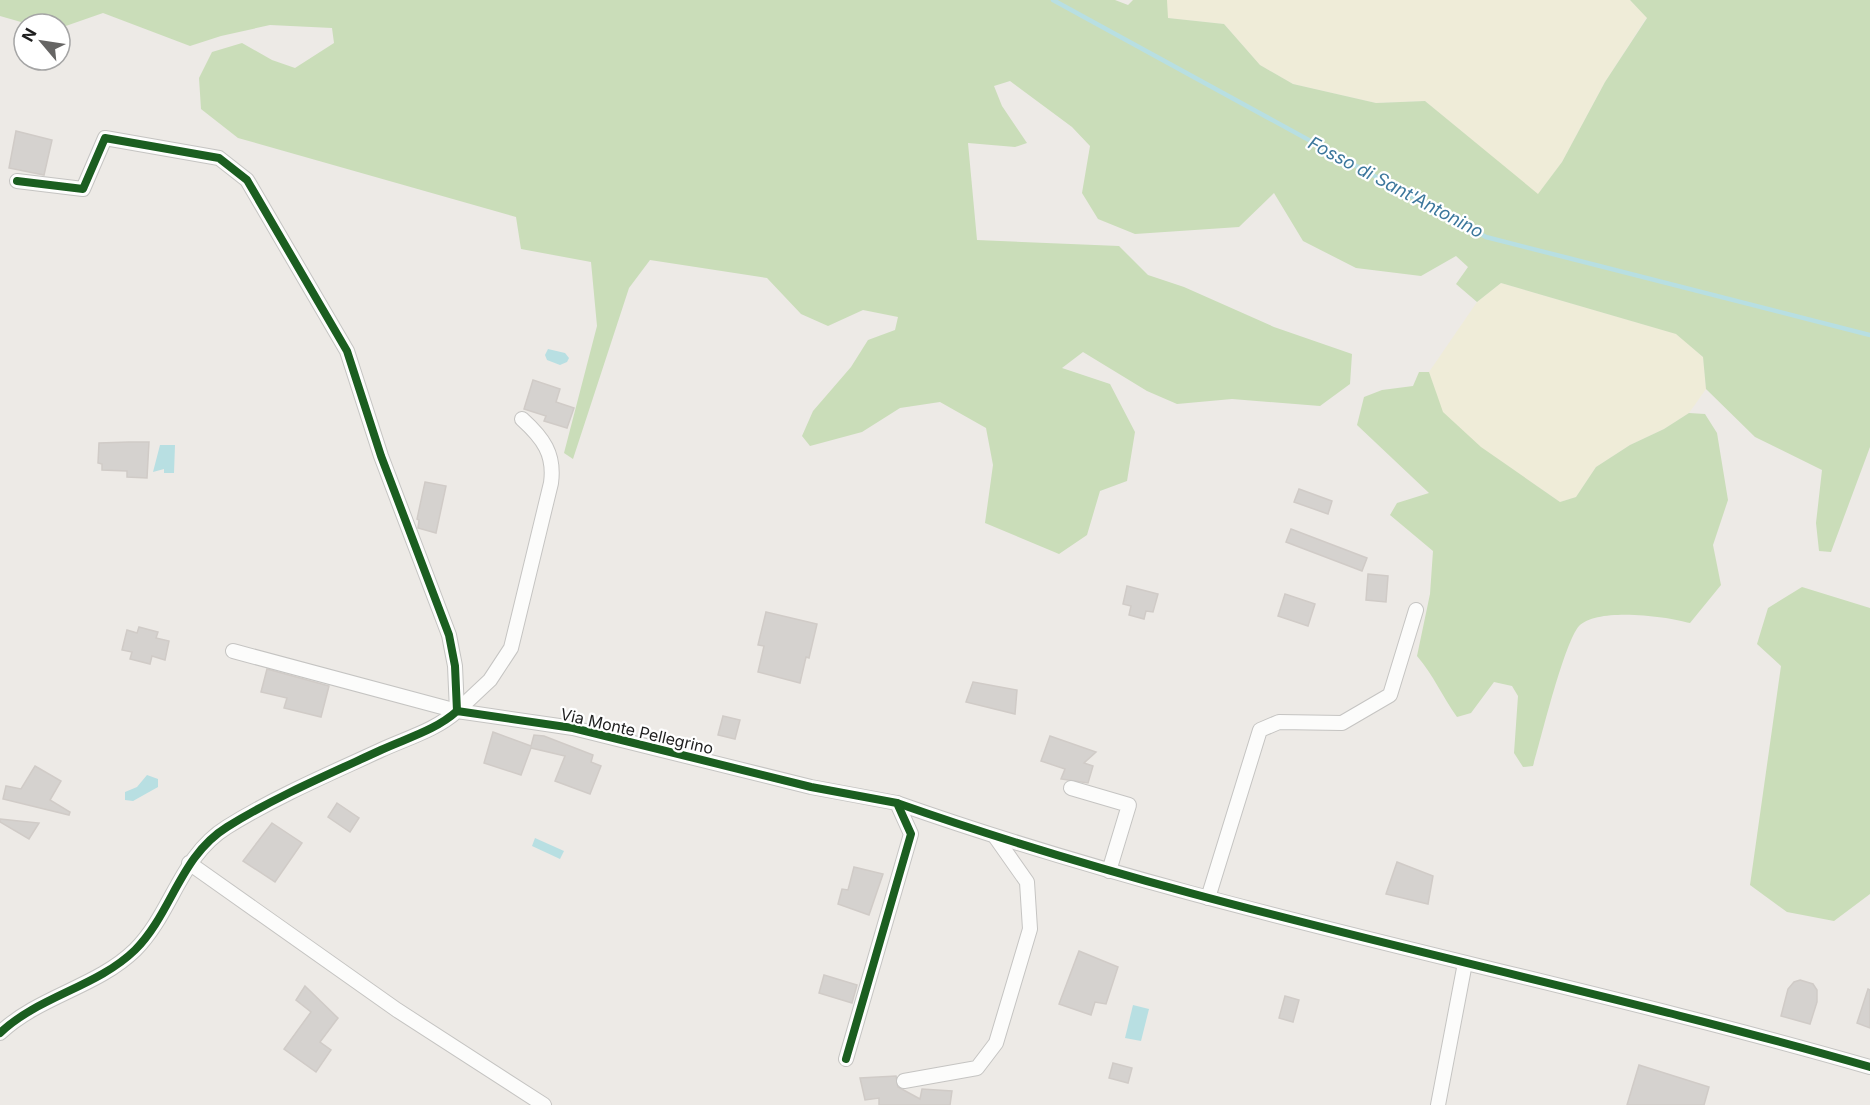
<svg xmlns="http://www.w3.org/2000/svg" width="1870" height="1105" font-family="Inter,sans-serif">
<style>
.farmland{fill:#efecd8}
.forest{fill:#caddb9}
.water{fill:#b8dfe2}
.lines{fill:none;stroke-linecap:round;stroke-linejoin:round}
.stream{stroke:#b8dfe2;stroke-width:4.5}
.building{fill:#d5d2cf;stroke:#d0cbc7;stroke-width:1.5}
.minor-casing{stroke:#c5c4c2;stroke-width:16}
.minor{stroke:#fcfcfb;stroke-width:14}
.cycleway-casing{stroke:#fff;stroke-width:11}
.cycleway{stroke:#1b5e20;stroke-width:8}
.labels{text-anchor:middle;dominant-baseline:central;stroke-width:4.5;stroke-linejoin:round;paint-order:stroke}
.street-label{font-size:16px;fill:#1e1e1e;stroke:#fff}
.water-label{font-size:18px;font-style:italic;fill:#3c779c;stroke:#fff}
</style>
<rect width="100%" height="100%" fill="#edeae6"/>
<g class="farmland">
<path d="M 1167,0 L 1630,0 L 1647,17 L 1605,82 L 1562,162 L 1538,195 L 1425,101 L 1376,103 L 1293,84 L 1260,65 L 1224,24 L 1167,18 Z"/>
<path d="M 1501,283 L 1677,334 L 1703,357 L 1706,389 L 1689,413 L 1664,429 L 1630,445 L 1596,467 L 1576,497 L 1560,502 L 1480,447 L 1442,412 L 1429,372 L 1477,302 Z"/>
</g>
<g class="forest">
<path d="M 0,0 L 1115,0 L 1128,5 L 1133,0 L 1167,0 L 1168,18 L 1224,24 L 1260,65 L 1293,84 L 1376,103 L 1425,101 L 1538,194 L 1562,162 L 1605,82 L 1647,18 L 1630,0 L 1870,0 L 1870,447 L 1831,552 L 1819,551 L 1816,523 L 1822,470 L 1755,437 L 1706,389 L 1703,357 L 1676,334 L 1501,283 L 1477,302 L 1456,284 L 1468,267 L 1456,256 L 1421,276 L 1356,268 L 1303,241 L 1274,193 L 1239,227 L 1135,234 L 1098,219 L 1082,193 L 1090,146 L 1072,127 L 1010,81 L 994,86 L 1002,106 L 1027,143 L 1015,147 L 968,143 L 977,240 L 1119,246 L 1148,275 L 1184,287 L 1274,327 L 1352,354 L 1350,384 L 1320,406 L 1232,399 L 1177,404 L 1147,391 L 1083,352 L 1062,368 L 1110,384 L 1135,432 L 1127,481 L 1100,491 L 1087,535 L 1059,554 L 985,523 L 993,465 L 986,428 L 940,402 L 900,408 L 862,432 L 810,446 L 802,436 L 813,411 L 851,367 L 868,340 L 895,330 L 898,317 L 863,310 L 828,326 L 801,314 L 767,278 L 650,260 L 629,288 L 573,459 L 564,453 L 597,326 L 591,262 L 521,249 L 516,217 L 238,138 L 201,109 L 199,78 L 212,52 L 242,43 L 272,60 L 295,68 L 334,43 L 332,28 L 270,25 L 221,36 L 190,46 L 103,13 L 60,28 L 60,24 L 28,24 L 0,16 Z"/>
<path d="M 1419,372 L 1429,372 L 1443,412 L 1481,447 L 1560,502 L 1576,497 L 1596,467 L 1630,445 L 1664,429 L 1689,413 L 1705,414 L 1717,433 L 1728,500 L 1713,545 L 1721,585 L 1690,623 C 1666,616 1597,607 1579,626 C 1564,643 1541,739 1533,766 L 1523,767 L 1514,753 L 1518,696 L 1512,686 L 1494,682 L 1471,713 L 1457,717 C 1442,696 1434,676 1417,656 L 1430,594 L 1433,551 L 1390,515 L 1397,503 L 1429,493 L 1357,425 L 1364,397 L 1382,390 L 1413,386 Z"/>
<path d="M 1802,587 L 1870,608 L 1870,894 L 1834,921 L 1787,912 L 1750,885 L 1781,666 L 1757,644 L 1768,608 Z"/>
</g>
<g class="water">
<path d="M 548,349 L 565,353 L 569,358 L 567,362 L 560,365 L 547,360 L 545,355 Z"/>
<path d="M 160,445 L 175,445 L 174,473 L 164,473 L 164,469 L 153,472 Z"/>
<path d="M 147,775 L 158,779 L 158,787 L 133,801 L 125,800 L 125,792 L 137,787 Z"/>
<path d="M 535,838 L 564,851 L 560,859 L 532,846 Z"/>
<path d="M 1133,1005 L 1149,1009 L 1141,1041 L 1125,1038 Z"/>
</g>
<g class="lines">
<path class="stream" d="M 1053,0 L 1486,237 L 1870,335"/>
</g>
<g class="building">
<path d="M 16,131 L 52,140 L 44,175 L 9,168 Z"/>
<path d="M 533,380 L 560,389 L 556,402 L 574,408 L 567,428 L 544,421 L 546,416 L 524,409 Z"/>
<path d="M 129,442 L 149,442 L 147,478 L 127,477 L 127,471 L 102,470 L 102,464 L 98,463 L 99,443 Z"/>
<path d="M 425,482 L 446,486 L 436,533 L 418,528 L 419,520 L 417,519 Z"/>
<path d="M 1299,489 L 1332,501 L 1328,514 L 1294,502 Z"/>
<path d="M 1291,529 L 1367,558 L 1362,571 L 1286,542 Z"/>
<path d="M 1368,574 L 1388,576 L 1386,602 L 1366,600 Z"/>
<path d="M 1127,586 L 1158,594 L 1153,612 L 1146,611 L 1144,619 L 1129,615 L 1131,606 L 1123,604 Z"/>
<path d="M 1285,594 L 1315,604 L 1308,626 L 1278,616 Z"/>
<path d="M 766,612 L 817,624 L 809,658 L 806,657 L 800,683 L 758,672 L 764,646 L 758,645 Z"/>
<path d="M 139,627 L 158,632 L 156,638 L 169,641 L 165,660 L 152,656 L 150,664 L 130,659 L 132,652 L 122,650 L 127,630 L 137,633 Z"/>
<path d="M 267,669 L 329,686 L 321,717 L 284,708 L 287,698 L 261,692 Z"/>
<path d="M 973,682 L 1017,690 L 1015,714 L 966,702 Z"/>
<path d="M 723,716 L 740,720 L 735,739 L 718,735 Z"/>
<path d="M 493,732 L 531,746 L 534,735 L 544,736 L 593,755 L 591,762 L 601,766 L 590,794 L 555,781 L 565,756 L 531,748 L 521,775 L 484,763 Z"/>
<path d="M 1050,736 L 1096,752 L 1084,763 L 1093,766 L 1088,783 L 1061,779 L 1065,769 L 1041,761 Z"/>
<path d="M 35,766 L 61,781 L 50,800 L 70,812 L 69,815 L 3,799 L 6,786 L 21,789 Z"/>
<path d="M 337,803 L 359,818 L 350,832 L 328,817 Z"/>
<path d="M 0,819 L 39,823 L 29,839 L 0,822 Z"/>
<path d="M 272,823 L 302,843 L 275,882 L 243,861 Z"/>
<path d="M 1397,862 L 1433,876 L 1428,904 L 1386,894 Z"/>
<path d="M 854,867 L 883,874 L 869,915 L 838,904 L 842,889 L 848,890 Z"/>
<path d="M 1079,951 L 1118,967 L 1106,1004 L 1095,1002 L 1091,1015 L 1059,1004 Z"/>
<path d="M 824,975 L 857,985 L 852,1003 L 819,993 Z"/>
<path d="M 1800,980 L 1813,984 L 1817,990 L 1817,1002 L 1810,1024 L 1781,1016 L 1788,989 L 1794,982 Z"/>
<path d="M 305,986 L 338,1018 L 320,1042 L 331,1050 L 316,1072 L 284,1049 L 311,1012 L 296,1000 Z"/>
<path d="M 1868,989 L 1870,990 L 1870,1028 L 1857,1023 Z"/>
<path d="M 1285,996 L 1299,1000 L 1293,1022 L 1279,1018 Z"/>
<path d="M 1113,1063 L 1132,1068 L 1128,1083 L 1109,1078 Z"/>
<path d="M 1639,1065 L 1709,1087 L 1704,1105 L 1627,1105 Z"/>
<path d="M 896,1076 L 898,1087 L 920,1099 L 922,1089 L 952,1091 L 950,1105 L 879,1105 L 879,1098 L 865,1100 L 860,1078 Z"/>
</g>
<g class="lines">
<defs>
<g id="minor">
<path d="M 17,181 L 83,189 L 105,138 L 219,158 L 247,180 L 347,351 L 381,456 L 449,635 L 455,666 L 457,711"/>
<path d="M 233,651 L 457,711"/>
<path d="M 457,711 L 490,680 L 511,648 L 551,483 C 555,454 543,438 522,419"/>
<path d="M 1071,788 L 1129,805 L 1109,871"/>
<path d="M 897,803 C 1214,915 1547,974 1870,1067"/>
<path d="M 189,863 L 397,1010 L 544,1105"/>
<path d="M 1208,898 L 1260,730 L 1279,722 L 1342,723 L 1390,695 L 1416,610"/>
<path d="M 0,1033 C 39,996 97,987 135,950 C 172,913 180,856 227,827 C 275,797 329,774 381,750 C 407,738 436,730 457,711 L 573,728 L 811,787 L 897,803 L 911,834 L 846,1059"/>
<path d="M 904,1081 L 977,1068 L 996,1043 L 1030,929 L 1027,882 L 996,838"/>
<path d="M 1438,1105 L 1465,963"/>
</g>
</defs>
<use href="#minor" class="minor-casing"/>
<use href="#minor" class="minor"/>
<defs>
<g id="cycleway">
<path d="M 17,181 L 83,189 L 105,138 L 219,158 L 247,180 L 347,351 L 381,456 L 449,635 L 455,666 L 457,711"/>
<path d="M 897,803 C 1214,915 1547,974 1870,1067"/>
<path d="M 0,1033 C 39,996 97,987 135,950 C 172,913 180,856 227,827 C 275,797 329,774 381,750 C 407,738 436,730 457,711 L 573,728 L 811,787 L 897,803 L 911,834 L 846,1059"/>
</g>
</defs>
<use href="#cycleway" class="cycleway-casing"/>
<use href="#cycleway" class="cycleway"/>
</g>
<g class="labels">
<g class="street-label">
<text transform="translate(637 731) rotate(13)">Via Monte Pellegrino</text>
</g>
<g class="water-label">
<text transform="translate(1396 187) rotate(28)">Fosso di Sant'Antonino</text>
</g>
</g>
<g transform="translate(42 42) rotate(299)"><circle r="28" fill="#ffffff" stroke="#a5a5a5" stroke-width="1.5"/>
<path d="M0-4.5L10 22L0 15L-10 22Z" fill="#666564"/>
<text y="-9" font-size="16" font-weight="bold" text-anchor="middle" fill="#1e1e1e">N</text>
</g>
</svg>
